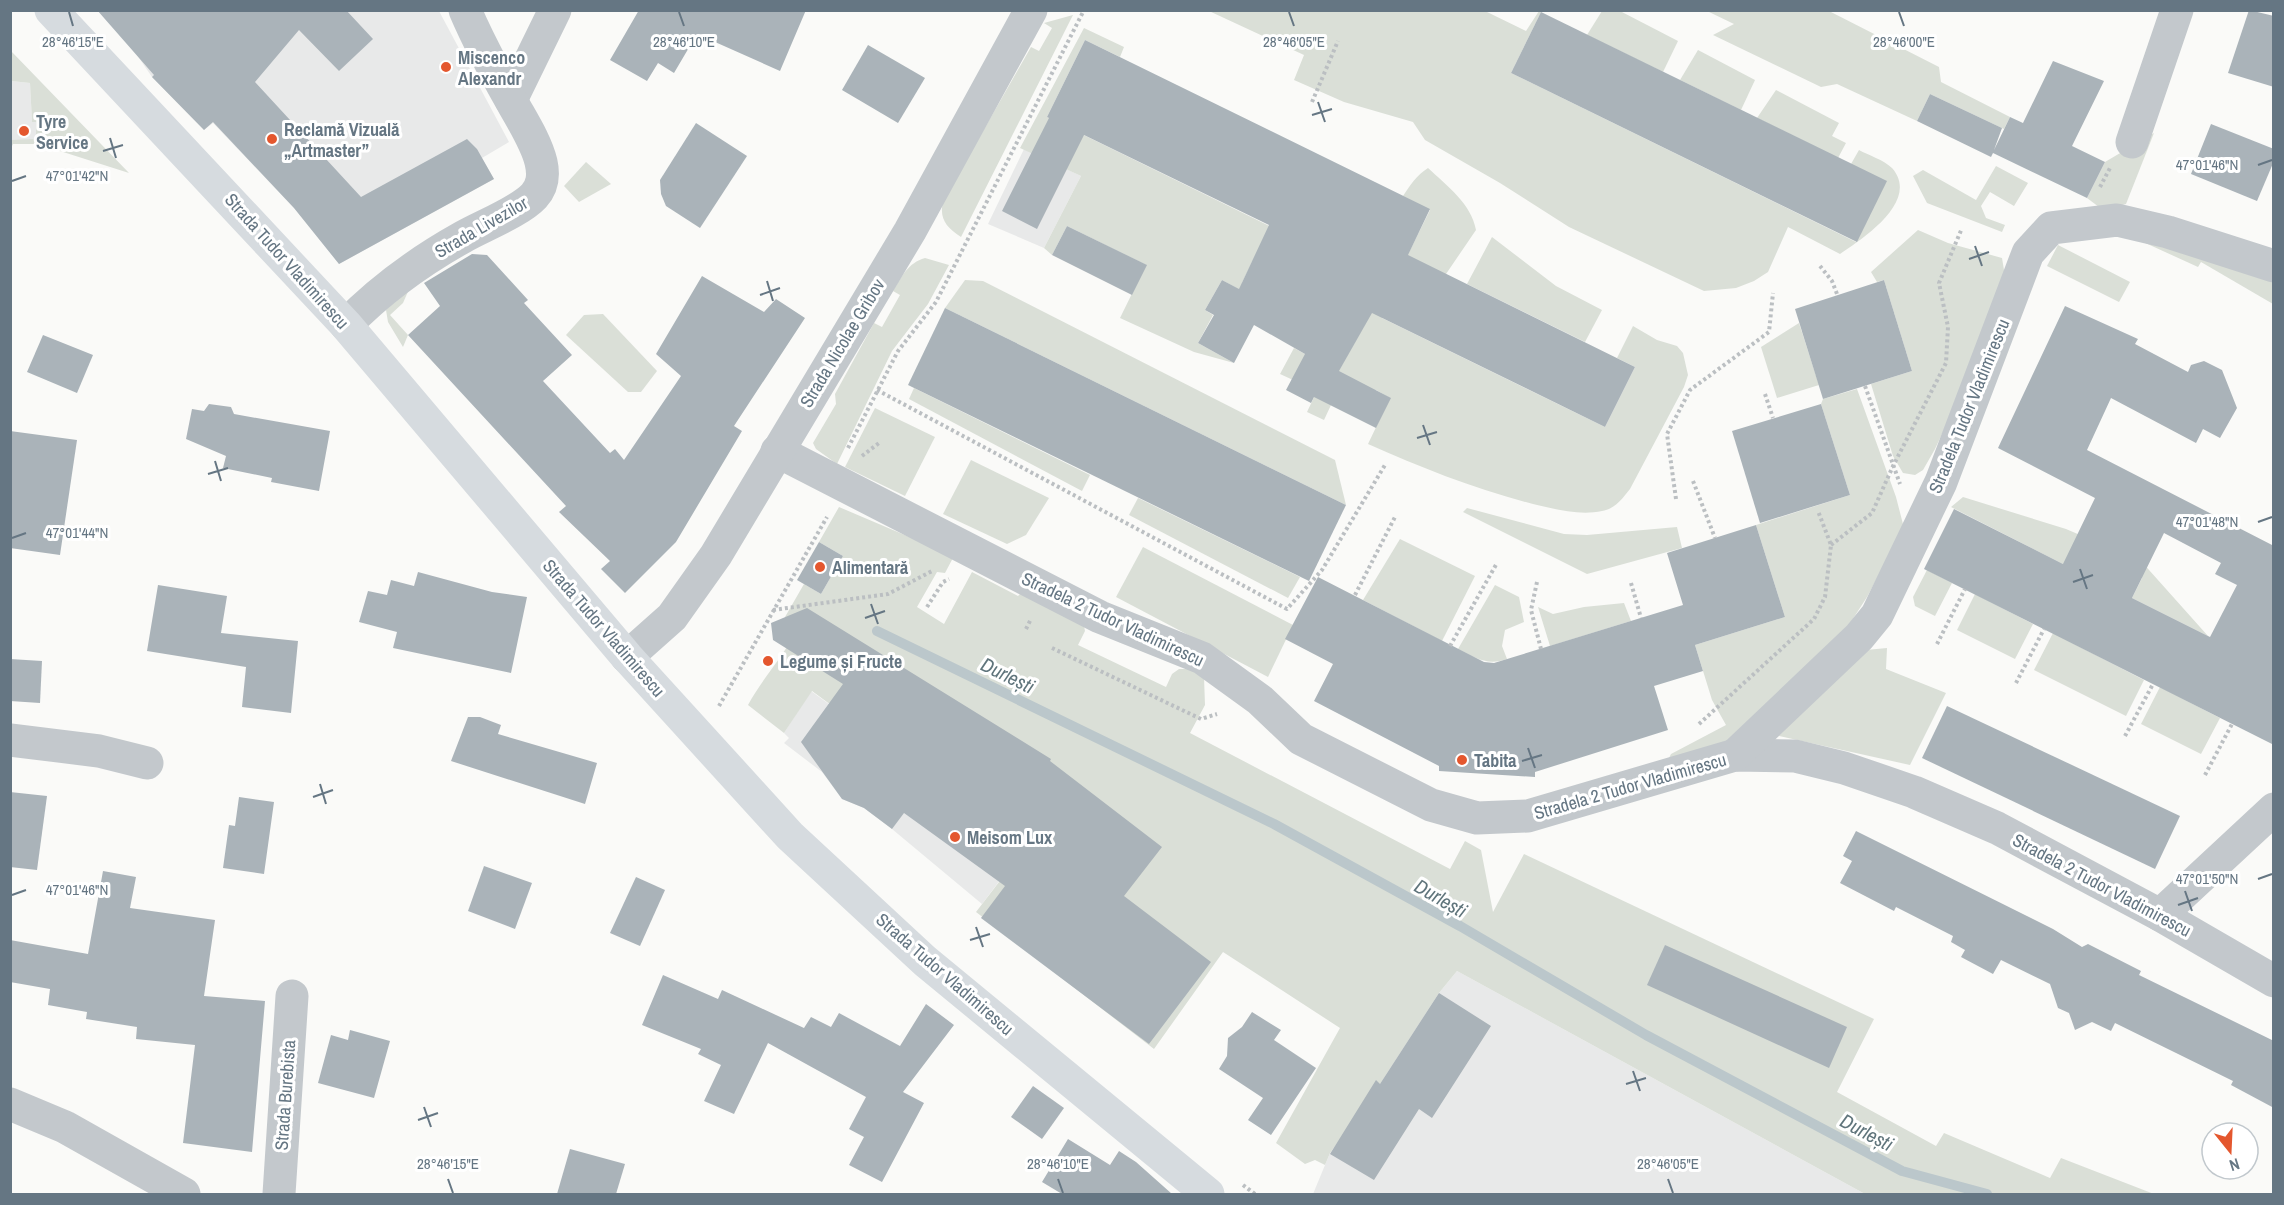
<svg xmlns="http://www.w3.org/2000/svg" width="2284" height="1205" font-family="'Archivo Narrow',sans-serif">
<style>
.built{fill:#e8e9e9}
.green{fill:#dadfd7}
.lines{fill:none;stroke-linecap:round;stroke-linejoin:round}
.stream{stroke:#bbc7cb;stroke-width:10}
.building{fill:#aab3b9;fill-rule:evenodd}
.path{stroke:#bbbfc2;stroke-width:4;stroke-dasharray:3 3;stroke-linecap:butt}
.minor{stroke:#c3c8cc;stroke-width:33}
.major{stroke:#d6dbdf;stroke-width:33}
.ticks{fill:none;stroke:#657683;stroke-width:2}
.poi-dot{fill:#e4572e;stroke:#fff;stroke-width:2}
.labels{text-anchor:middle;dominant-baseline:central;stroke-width:6;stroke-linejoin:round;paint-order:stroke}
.poi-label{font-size:18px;font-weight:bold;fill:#657683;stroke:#fff;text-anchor:start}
.street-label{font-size:18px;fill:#657683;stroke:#fff}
.water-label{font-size:20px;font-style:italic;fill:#60757c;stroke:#fff}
.ticks-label{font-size:15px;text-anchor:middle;fill:#657683;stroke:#fff;stroke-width:6;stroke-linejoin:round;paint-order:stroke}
</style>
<rect width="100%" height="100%" fill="#fafaf8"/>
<g class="built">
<path d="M 148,11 L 439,11 L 509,142 L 482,158 L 494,179 L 339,264 L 294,208 L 213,123 L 204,130 L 152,77 L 137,55 Z"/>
<path d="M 11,81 L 30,83 L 32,122 L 36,122 L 36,140 L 11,140 Z"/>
<path d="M 1024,149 L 1081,176 L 1044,248 L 988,224 Z"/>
<path d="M 811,691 L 1025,847 L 982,904 L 892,829 L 864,808 L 842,799 L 822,772 L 784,743 L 789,738 L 784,733 Z"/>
<path d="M 1457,971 L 1865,1194 L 1313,1194 L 1330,1153 L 1439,993 Z"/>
</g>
<g class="green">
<path d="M 1209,11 L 1485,11 L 1526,31 L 1539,11 L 1541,12 L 1511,73 L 1856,242 L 1851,164 L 1859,150 C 1868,155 1884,160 1892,168 C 1921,201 1862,239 1840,254 L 1788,227 L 1768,272 L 1754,281 L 1736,288 L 1704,291 L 1569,227 L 1500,183 L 1425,140 L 1413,122 L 1344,102 L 1294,80 L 1304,55 Z"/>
<path d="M 1602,11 L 1620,11 L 1678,41 L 1663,72 L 1587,35 Z"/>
<path d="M 1707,11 L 1829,11 L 1939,67 L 1941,82 L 2010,117 L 2004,129 L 1930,94 L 1917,121 L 1837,84 L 1821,87 L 1713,35 L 1734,24 Z"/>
<path d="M 1073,15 L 961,237 C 946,227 939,219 943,201 L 1031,47 L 1039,51 L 1052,28 L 1044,23 Z"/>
<path d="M 1084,28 L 1124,47 L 1120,57 L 1085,40 L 1047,117 L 1392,286 L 1430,210 L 1403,196 C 1411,184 1416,176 1428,168 C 1447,186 1471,203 1476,230 L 1446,274 L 1382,318 L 1605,427 L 1635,367 L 1617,358 L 1633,326 L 1657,340 L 1677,346 L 1683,353 L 1688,375 L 1684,387 L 1630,489 C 1622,499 1615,509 1602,511 C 1580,516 1554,509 1533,504 C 1475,489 1422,468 1368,444 L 1390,398 L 1376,390 L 1331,405 L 1324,420 L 1307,412 L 1317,391 L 1280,374 L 1294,348 L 1338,372 L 1368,319 L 1252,262 L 1242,283 L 1262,296 L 1258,300 L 1222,280 L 1205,310 L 1213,315 L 1198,343 L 1234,363 L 1194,352 L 1120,318 L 1146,265 L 1067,226 L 1052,255 L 1044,248 L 1081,176 L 1020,148 Z"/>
<path d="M 1698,50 L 1755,80 L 1741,110 L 1680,80 Z"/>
<path d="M 11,51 L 129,173 L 38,144 L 13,144 L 11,148 L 11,140 L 36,139 L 36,122 L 32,122 L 30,83 L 11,81 Z"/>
<path d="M 1776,90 L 1839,123 L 1832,136 L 1846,143 L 1838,158 L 1757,118 Z"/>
<path d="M 2154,133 L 2126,204 L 2103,210 L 2087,198 L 2105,162 Z"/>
<path d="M 586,162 L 611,184 L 579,202 L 564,186 Z"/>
<path d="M 1996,166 L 2028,183 L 2014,206 L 1990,192 L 1981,206 L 1986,218 L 2005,225 L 2002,232 L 1927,203 L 1913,176 L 1923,170 L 1976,200 Z"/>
<path d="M 1918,230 L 1948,243 L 2002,258 L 2005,276 L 1978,356 L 1935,449 L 1923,470 L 1915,475 L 1903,473 L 1893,456 L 1871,384 L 1912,371 L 1884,280 L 1877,282 L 1871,272 Z"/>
<path d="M 2130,236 L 2273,279 L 2273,304 L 2201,262 L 2198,267 Z"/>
<path d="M 1492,237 L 1556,286 L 1602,310 L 1585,342 L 1467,284 Z"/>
<path d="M 2058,245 L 2130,282 L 2119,302 L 2047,266 Z"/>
<path d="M 925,258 L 949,265 L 928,304 L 892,351 L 837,464 L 816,449 L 813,443 L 836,404 L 835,394 L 874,323 L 882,327 L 900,295 L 893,291 C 902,276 908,263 925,258 Z"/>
<path d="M 965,280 L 983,281 L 1335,460 L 1346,505 L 945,308 Z"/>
<path d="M 410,287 L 403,303 L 390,315 L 408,335 L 403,347 L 388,322 L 386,310 Z"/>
<path d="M 603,314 L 657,371 L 641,392 L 628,392 L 566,335 L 584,315 Z"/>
<path d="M 1799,323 L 1819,385 L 1777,398 L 1761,347 Z"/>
<path d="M 914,388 L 1090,475 L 1082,491 L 909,399 Z"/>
<path d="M 1857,389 L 1896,497 L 1904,528 L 1867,597 L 1847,628 L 1719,748 L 1669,758 L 1671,754 L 1726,725 L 1712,700 L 1695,645 L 1785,617 L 1756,525 L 1850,495 L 1821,404 L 1823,399 Z"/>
<path d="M 875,408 L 935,437 L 905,496 L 845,467 Z"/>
<path d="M 971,460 L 1049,498 L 1026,535 L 1007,544 L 943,514 Z"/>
<path d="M 1963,497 L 2066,529 L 2141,561 L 2208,636 L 2132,598 L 2142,578 L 2063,564 L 1951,507 Z"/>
<path d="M 1138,498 L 1300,577 L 1288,598 L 1129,515 Z"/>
<path d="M 839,507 L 954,556 L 945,573 L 937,572 L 917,607 L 944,624 L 972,572 L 1018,596 L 1020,594 L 1083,621 L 1085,631 L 1078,645 L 1166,687 L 1172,674 L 1179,669 L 1195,669 L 1204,677 L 1205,705 L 1190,733 L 1450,869 L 1465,841 L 1481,850 L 1493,912 L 1524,854 L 1874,1019 L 1837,1092 L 1936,1146 L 1944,1133 L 2050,1178 L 2061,1158 L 2154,1194 L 1865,1194 L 1457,971 L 1439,993 L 1380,1084 L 1330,1153 L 1325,1165 L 1315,1160 L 1305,1164 L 1276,1143 L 1340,1028 L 1223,952 L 1154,1049 L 976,912 L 1025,848 L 812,691 L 784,733 L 748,705 C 763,677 786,654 800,624 L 785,617 L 804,584 L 821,594 L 843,556 L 819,542 Z"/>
<path d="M 1467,508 L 1564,534 L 1587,535 L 1677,527 L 1682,548 L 1587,574 L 1463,512 Z"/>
<path d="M 1400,539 L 1475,576 L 1442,641 L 1363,600 Z"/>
<path d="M 1143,547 L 1293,625 L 1268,677 L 1116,597 Z"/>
<path d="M 1927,570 L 1952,583 L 1935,616 L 1915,606 L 1913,597 Z"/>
<path d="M 1495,585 L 1519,597 L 1524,622 L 1505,630 L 1502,646 L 1507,659 C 1487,666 1476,658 1458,649 Z"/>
<path d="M 1975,594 L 2033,624 L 2015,659 L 1957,630 Z"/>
<path d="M 1624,603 L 1631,621 L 1550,646 L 1538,607 L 1553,614 L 1584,607 Z"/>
<path d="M 2053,633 L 2144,680 L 2126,716 L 2034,670 Z"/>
<path d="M 1887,648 L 1886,669 L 1946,693 L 1910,765 L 1775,735 L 1866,650 Z"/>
<path d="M 2160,687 L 2220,718 L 2201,754 L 2141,724 Z"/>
</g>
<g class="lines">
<path class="stream" d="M 877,631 L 1274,824 L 1460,926 L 1646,1035 L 1902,1171 L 1987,1194"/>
</g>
<g class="building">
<path d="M 97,10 L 346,10 L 373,39 L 339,71 L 299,30 L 255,82 L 361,197 L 467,139 L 477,149 L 494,179 L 339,264 L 294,208 L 213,122 L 204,130 L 152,77 L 154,75 Z"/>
<path d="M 639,10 L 806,10 L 780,71 L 697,34 L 674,73 L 658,63 L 647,81 L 610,60 Z"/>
<path d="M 2249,10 L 2274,16 L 2274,87 L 2228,73 Z"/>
<path d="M 1541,12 L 1887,181 L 1857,242 L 1511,73 Z"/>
<path d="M 1085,40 L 1430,209 L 1408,255 L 1635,367 L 1605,427 L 1372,313 L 1339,371 L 1391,398 L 1376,428 L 1314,397 L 1311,403 L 1286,390 L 1305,354 L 1254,325 L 1234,363 L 1198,343 L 1214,315 L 1205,310 L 1222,280 L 1239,289 L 1269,225 L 1084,135 L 1037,229 L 1002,211 L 1049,118 L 1047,117 Z"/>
<path d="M 868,45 L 925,78 L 898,123 L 842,90 Z"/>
<path d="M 2053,61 L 2104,81 L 2072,146 L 2105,162 L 2087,198 L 1993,153 L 1991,157 L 1917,121 L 1930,94 L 2002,128 L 1994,150 L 2010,117 L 2023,123 Z"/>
<path d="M 696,123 L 747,156 L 700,228 L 666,206 L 661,194 L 660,180 Z"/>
<path d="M 2211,124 L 2274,149 L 2274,161 L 2257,201 L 2191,174 Z"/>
<path d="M 1067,226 L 1147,265 L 1132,295 L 1052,255 Z"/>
<path d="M 472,254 L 487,255 L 528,300 L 524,303 L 572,355 L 543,381 L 610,453 L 615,449 L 624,460 L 681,376 L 656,354 L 702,276 L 764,312 L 776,299 L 805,318 L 734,426 L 742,431 L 676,542 L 625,593 L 601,569 L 610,561 L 559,512 L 566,506 L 408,335 L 440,306 L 424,283 Z"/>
<path d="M 1884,280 L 1912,371 L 1823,399 L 1795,309 Z"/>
<path d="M 2065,306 L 2138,339 L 2135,344 L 2188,372 L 2191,365 L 2204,361 L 2222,370 L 2237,408 L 2220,438 L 2203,429 L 2196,443 L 2111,398 L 2087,450 L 2274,546 L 2274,745 L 1924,569 L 1954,509 L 2063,564 L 2095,498 L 1998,448 ZM 2164,533 L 2221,563 L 2215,574 L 2237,585 L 2210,637 L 2132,598 Z"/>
<path d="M 945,308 L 1346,505 L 1309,581 L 908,385 Z"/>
<path d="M 43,335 L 93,355 L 77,393 L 27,372 Z"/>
<path d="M 209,404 L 231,407 L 234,414 L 330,431 L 319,491 L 271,482 L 272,478 L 223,468 L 226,456 L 186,439 L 192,409 L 204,411 Z"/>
<path d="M 1821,404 L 1850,495 L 1760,523 L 1732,431 Z"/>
<path d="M 10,431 L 77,440 L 60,555 L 10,548 Z"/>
<path d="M 1756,525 L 1785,617 L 1695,645 L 1703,671 L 1654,686 L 1668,730 L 1535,772 L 1535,777 L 1439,771 L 1439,766 L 1314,701 L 1333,664 L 1285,639 L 1318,577 L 1484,662 L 1494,663 L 1683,605 L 1667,553 Z"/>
<path d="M 819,542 L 843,556 L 821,594 L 797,580 Z"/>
<path d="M 418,572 L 492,592 L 527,597 L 511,673 L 393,648 L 397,632 L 359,622 L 368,591 L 387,595 L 391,580 L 414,586 Z"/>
<path d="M 158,585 L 227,596 L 221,633 L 298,641 L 291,713 L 242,707 L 246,667 L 147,651 Z"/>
<path d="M 807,608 L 1051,759 L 1050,761 L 1162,847 L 1124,896 L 1211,962 L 1149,1044 L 981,918 L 1005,886 L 904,813 L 892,829 L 864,808 L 842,799 L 801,742 L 843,684 L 773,640 L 771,623 Z"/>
<path d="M 10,659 L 42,661 L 40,703 L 10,701 Z"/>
<path d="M 1947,706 L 2180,816 L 2155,869 L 1922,758 Z"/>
<path d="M 468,717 L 480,717 L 501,725 L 498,734 L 597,763 L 585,804 L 451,761 Z"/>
<path d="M 10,792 L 47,796 L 37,870 L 10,867 Z"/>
<path d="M 239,797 L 274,802 L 264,874 L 223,868 L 229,825 L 235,826 Z"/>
<path d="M 1856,831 L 2053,929 L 2082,947 L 2088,944 L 2141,971 L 2139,975 L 2274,1041 L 2274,1108 L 2231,1085 L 2233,1081 L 2115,1023 L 2111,1031 L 2092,1022 L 2075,1030 L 2069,1013 L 2058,1008 L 2050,984 L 2001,960 L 1993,974 L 1961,957 L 1965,950 L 1951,942 L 1953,936 L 1896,907 L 1894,911 L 1840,883 L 1852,861 L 1843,856 Z"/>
<path d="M 484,866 L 532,883 L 515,929 L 468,911 Z"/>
<path d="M 103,871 L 136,877 L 130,908 L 215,920 L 204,996 L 265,1001 L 252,1152 L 183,1143 L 195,1045 L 136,1039 L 137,1027 L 86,1019 L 87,1012 L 48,1005 L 50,989 L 10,982 L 10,940 L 88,954 Z"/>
<path d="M 636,877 L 665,890 L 640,946 L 610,933 Z"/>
<path d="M 1665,945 L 1847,1027 L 1829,1068 L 1647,985 Z"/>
<path d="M 663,975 L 718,999 L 722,990 L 804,1028 L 811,1017 L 831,1027 L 839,1013 L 900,1046 L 926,1004 L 954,1025 L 903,1092 L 924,1103 L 882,1182 L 849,1165 L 864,1137 L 849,1129 L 866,1097 L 768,1043 L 734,1114 L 704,1101 L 721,1065 L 698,1054 L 701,1049 L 642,1025 Z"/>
<path d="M 1439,993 L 1491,1026 L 1432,1118 L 1419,1109 L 1374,1180 L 1330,1154 L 1376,1080 L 1380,1084 Z"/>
<path d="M 1252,1012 L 1281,1030 L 1274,1040 L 1316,1068 L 1271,1135 L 1248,1120 L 1263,1098 L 1219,1069 L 1227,1056 L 1228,1038 L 1242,1027 Z"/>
<path d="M 350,1030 L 390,1041 L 374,1098 L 318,1083 L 331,1035 L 348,1040 Z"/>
<path d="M 1033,1086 L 1064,1108 L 1042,1139 L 1011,1117 Z"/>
<path d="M 1068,1139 L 1110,1165 L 1119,1151 L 1136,1162 L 1172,1194 L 1062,1194 L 1042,1182 Z"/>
<path d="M 570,1149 L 625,1164 L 616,1194 L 557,1194 Z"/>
</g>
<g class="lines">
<g class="path">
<path d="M 1312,102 L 1338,41"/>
<path d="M 2100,187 L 2110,168"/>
<path d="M 1820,266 L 1832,281 L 1837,294"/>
<path d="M 1865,386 L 1900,484"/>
<path d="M 877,390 L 1287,609 L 1322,570 L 1385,465"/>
<path d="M 1765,394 L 1773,418"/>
<path d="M 848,448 L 898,351 L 936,302 L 1084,10"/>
<path d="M 862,456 L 879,443"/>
<path d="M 1693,481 L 1715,538"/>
<path d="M 1676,499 L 1667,434 L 1690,390 L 1769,332 L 1773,293"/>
<path d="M 1831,545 L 1872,513 L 1893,466 L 1946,363 L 1948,327 L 1939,283 L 1962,228"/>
<path d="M 1537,582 L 1531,610 L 1541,649"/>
<path d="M 1631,583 L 1641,618"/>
<path d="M 1355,595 L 1396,515"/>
<path d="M 927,607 L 943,582 L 949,579"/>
<path d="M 773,610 L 888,594 L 934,570"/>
<path d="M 1026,629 L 1031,619"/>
<path d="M 1937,644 L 1965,589"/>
<path d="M 1450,646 L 1497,563"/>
<path d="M 1052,648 L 1201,719 L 1217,714"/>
<path d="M 2016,683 L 2044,629"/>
<path d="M 719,706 L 827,517"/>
<path d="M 1699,724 L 1814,619 L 1825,597 L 1831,545 L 1818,511"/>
<path d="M 2125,736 L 2153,684"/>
<path d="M 2205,775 L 2232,724"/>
<path d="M 1243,1185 L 1255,1194"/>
</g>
<g class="minor">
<path d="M 511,100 L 555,10"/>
<path d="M 2132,142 L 2177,10"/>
<path d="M 346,325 C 380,290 420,261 463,237 C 482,226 519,212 534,196 C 543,186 544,175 541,162 C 536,142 523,122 513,104 C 496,74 479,43 465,10"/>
<path d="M 777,451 L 1100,617 L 1202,658 L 1260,700 L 1301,739 L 1431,805 L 1477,818 L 1528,816 L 1735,755 L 1795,756 L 1844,768 L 1914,792 L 1997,828 L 2160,915 L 2274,981"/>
<path d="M 627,657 L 672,617 L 716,555 L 910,231 L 1031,10"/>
<path d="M 10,740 L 99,751 L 147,763"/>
<path d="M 1735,755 L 1859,637 L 1877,615 L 1941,482 L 2028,253 L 2051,228 L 2117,220 L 2168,232 L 2274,266"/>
<path d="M 2160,915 L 2274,809"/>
<path d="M 10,1104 L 65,1127 L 184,1194"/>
<path d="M 279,1194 L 292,996"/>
</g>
<path class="major" d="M 51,10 L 346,325 L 627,657 L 790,836 L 925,961 L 1208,1194"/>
</g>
<path class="ticks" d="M 69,12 L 73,26M 679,12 L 684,26M 1289,12 L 1294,26M 1899,12 L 1904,26M 1318,102 L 1325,122M 1312,115 L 1332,109M 110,138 L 116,158M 103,151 L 123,145M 2258,165 L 2272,160M 12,181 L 26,176M 1975,246 L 1982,266M 1969,259 L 1989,252M 767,281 L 773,301M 760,295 L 780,288M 1423,425 L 1430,445M 1417,438 L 1437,432M 215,461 L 221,481M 208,474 L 228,468M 2258,522 L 2272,517M 12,538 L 26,533M 2080,569 L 2087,589M 2073,582 L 2093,575M 871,604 L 878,624M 865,618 L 885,611M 1528,748 L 1535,768M 1522,761 L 1542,755M 320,784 L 326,804M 313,797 L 333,790M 2258,879 L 2272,874M 2185,891 L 2192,911M 12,895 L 26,890M 2178,905 L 2198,898M 976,927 L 983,947M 970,940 L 990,934M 1633,1071 L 1640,1091M 1626,1084 L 1646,1078M 424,1107 L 431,1127M 418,1120 L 438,1113M 448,1179 L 453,1193M 1058,1179 L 1063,1193M 1668,1179 L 1673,1193"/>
<g class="poi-dot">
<circle cx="446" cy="67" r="6"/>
<circle cx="24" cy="131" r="6"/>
<circle cx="272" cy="139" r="6"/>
<circle cx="820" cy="567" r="6"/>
<circle cx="768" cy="661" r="6"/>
<circle cx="1462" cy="760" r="6"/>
<circle cx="955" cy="837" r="6"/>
</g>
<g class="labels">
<g class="poi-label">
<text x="458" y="57">Miscenco<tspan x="458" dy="21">Alexandr</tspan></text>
<text x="36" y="121">Tyre<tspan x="36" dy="21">Service</tspan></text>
<text x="284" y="129">Reclamă Vizuală<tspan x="284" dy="21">„Artmaster”</tspan></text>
<text x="832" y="567">Alimentară</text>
<text x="780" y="661">Legume și Fructe</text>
<text x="1474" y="760">Tabita</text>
<text x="967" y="837">Meisom Lux</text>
</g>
<g class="street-label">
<text transform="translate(481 227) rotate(-30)">Strada Livezilor</text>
<text transform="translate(287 261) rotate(48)">Strada Tudor Vladimirescu</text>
<text transform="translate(842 343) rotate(-59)">Strada Nicolae Gribov</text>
<text transform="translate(1969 406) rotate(-68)">Stradela Tudor Vladimirescu</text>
<text transform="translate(1113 619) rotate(25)">Stradela 2 Tudor Vladimirescu</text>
<text transform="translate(604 628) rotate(49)">Strada Tudor Vladimirescu</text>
<text transform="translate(1630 786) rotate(-16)">Stradela 2 Tudor Vladimirescu</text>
<text transform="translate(2102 885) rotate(28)">Stradela 2 Tudor Vladimirescu</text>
<text transform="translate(945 974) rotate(41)">Strada Tudor Vladimirescu</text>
<text transform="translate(285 1095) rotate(-86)">Strada Burebista</text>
</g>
<g class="water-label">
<text transform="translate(1008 675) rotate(26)">Durlești</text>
<text transform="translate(1441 898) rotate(30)">Durlești</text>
<text transform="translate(1867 1132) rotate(28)">Durlești</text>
</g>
</g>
<g class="ticks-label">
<text x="73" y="47">28°46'15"E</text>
<text x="684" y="47">28°46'10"E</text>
<text x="1294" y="47">28°46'05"E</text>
<text x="1904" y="47">28°46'00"E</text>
<text x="2207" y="170">47°01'46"N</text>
<text x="77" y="181">47°01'42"N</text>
<text x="2207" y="527">47°01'48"N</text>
<text x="77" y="538">47°01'44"N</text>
<text x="2207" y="884">47°01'50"N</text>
<text x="77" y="895">47°01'46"N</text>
<text x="448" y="1169">28°46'15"E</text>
<text x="1058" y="1169">28°46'10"E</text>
<text x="1668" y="1169">28°46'05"E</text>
</g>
<rect width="2284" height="1205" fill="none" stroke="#657683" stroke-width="24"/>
<g transform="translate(2230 1151) rotate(162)"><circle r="28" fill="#ffffff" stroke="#c1c8cd" stroke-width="1.5"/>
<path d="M0-4.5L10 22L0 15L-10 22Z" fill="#e4572e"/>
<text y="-9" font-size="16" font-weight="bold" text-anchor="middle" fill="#657683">N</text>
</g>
</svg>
